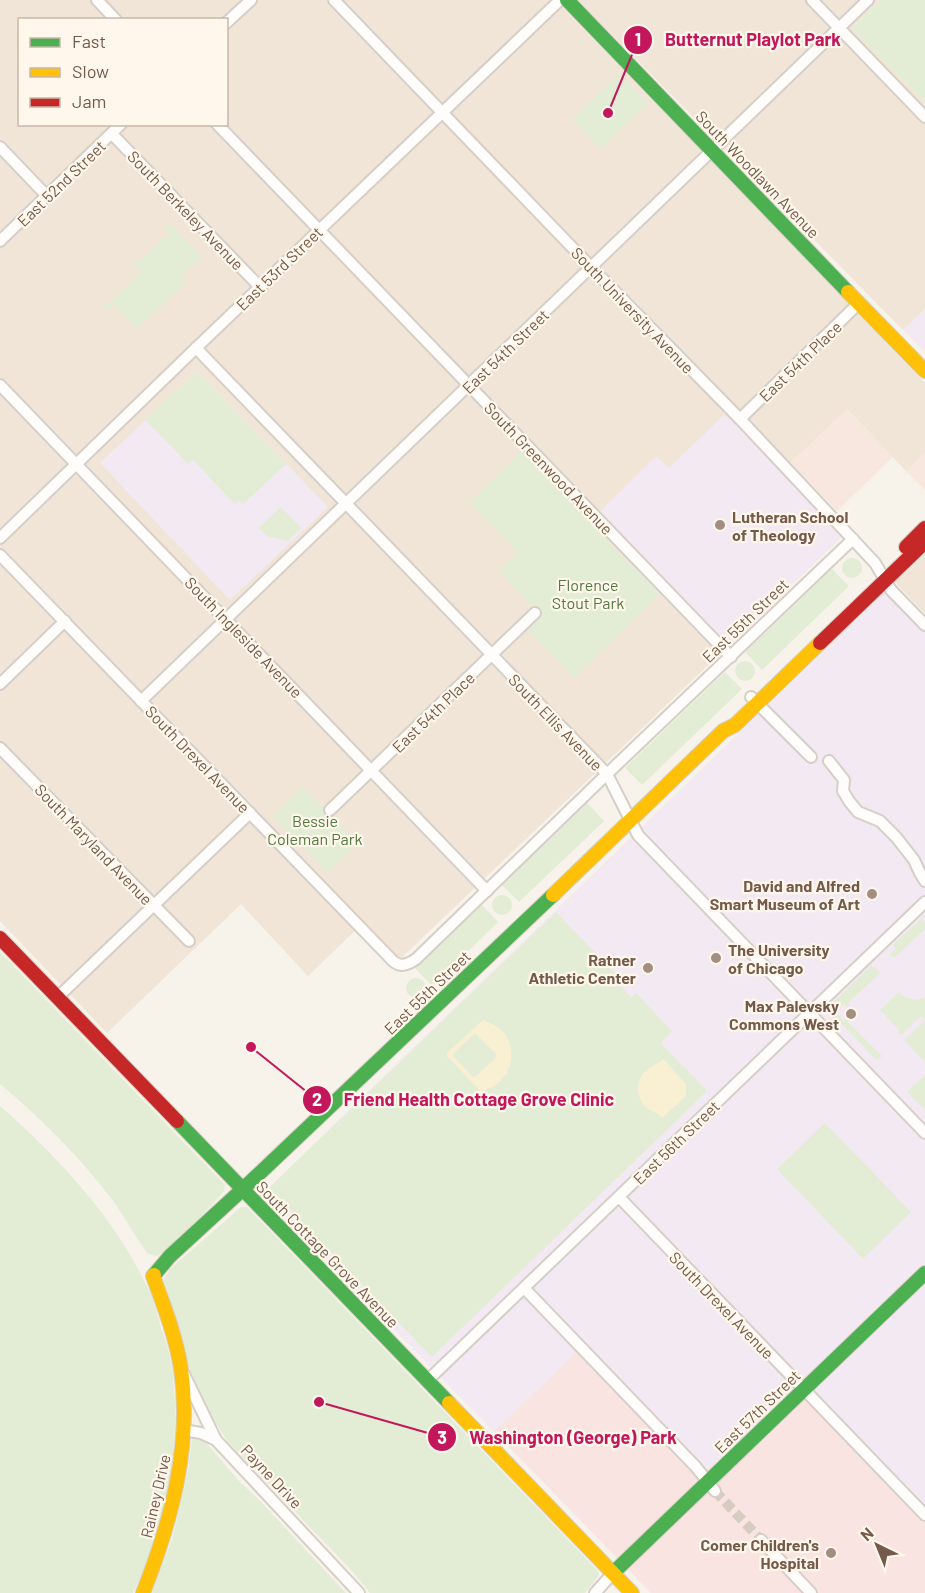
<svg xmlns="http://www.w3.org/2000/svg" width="925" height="1593" font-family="Barlow,sans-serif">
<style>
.residential{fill:#f0e5d7;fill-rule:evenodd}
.commercial{fill:#f7e7de}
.education{fill:#f3e9f2}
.medical{fill:#f9e4e2}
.green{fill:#e3edd5}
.sand{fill:#f9f0d3;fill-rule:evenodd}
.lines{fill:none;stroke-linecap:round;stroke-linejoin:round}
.street-tunnel{stroke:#d6ccc2;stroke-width:10;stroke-dasharray:10 5;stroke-linecap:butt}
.street-casing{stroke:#d6cfc8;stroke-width:14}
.fast-casing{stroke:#d6cec6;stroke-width:16}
.slow-casing{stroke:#d6cec6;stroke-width:16}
.jam-casing{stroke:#d6cec6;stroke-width:16}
.street{stroke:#fefdfc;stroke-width:10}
.fast{stroke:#4caf50;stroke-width:14}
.slow{stroke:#ffc107;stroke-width:14}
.jam{stroke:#c62828;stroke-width:14}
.poi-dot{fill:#a28f82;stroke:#fff7eb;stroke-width:2}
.labels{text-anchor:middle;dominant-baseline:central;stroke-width:4.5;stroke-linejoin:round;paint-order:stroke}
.street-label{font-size:16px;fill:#745a4a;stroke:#fff7eb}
.poi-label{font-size:16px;font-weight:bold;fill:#745a4a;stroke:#fff7eb;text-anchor:end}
.park-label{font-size:16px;fill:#527a42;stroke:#fff7eb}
.leader{fill:none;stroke:#c2185b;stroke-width:2}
.callout-dot{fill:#c2185b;stroke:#fff7eb;stroke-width:2}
.mark-label{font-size:18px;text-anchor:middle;font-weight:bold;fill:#fff}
.callout-label{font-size:18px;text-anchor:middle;font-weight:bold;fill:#c2185b;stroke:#fff7eb;stroke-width:4.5;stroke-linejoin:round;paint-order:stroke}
</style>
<rect width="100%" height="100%" fill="#f7f2ea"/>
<g class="residential">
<path d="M 0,0 L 555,0 L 925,383 L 925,453 L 906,471 L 847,409 L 781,472 L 725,415 L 669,469 L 656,457 L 597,515 L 726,648 L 397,962 L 361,925 L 308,976 L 241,904 L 107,1033 L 0,921 ZM 20,20 L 226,20 L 226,124 L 20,124 Z"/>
<path d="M 578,0 L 881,0 L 852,28 L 925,102 L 925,309 L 903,330 Z"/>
<path d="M 925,554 L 925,614 L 895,582 Z"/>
</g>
<g class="commercial">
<path d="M 847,409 L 893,457 L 837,511 L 791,463 Z"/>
<path d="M 925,453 L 925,490 L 906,471 Z"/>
</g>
<g class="education">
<path d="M 925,309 L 925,352 L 903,330 Z"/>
<path d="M 197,371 L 328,507 L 230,600 L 100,463 Z"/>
<path d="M 725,414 L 843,536 L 726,648 L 597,515 L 656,456 L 669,468 Z"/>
<path d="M 885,592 L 925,632 L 925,1593 L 651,1593 L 262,1194 Z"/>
</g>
<path class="medical" d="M 578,1351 L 710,1487 L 804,1398 L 925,1521 L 925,1593 L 651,1593 L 494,1431 Z"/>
<g class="green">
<path d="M 881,0 L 925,0 L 925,102 L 852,28 Z"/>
<path d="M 619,74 L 648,103 L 601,149 L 572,120 Z"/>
<path d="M 169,223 L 202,257 L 180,277 L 185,283 L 137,329 L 113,304 L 106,311 L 103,307 L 108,302 L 109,303 L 137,276 L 136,275 L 140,271 L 133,264 L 139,259 L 141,261 L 169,234 L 164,228 Z"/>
<path d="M 197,371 L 286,464 L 243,504 L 239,500 L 235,504 L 193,460 L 188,464 L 145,420 Z"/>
<path d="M 522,451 L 660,594 L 574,678 L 526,629 L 541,614 L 499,571 L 518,553 L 469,502 Z"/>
<path d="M 281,507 L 301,528 L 288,541 L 267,536 L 259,528 Z"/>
<circle cx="852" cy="568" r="10"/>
<path d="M 832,569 L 849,586 L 762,670 L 745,652 Z"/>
<circle cx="745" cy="671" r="10"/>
<path d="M 725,672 L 742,689 L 642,785 L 625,768 Z"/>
<path d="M 302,786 L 358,843 L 328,873 L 272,816 Z"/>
<path d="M 587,803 L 604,821 L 519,902 L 502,885 Z"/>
<circle cx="502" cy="905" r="10"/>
<path d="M 482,905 L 498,922 L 432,986 L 415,968 Z"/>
<path d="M 556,912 L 620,978 L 616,982 L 631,997 L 636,993 L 672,1031 L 661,1043 L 707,1091 L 432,1357 L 269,1188 Z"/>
<path d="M 925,915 L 922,920 L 925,923 L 925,929 L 894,958 L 890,954 L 896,949 L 893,945 Z"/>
<path d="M 0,952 L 225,1185 L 224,1191 L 205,1212 L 184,1233 L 159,1255 L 155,1256 L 147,1253 C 135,1236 125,1218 114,1202 C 81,1158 42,1119 0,1084 Z"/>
<path d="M 871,966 L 876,968 L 880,973 L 848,1003 L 850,1005 L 847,1007 L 844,1004 L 836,1013 L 844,1021 L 849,1016 L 851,1018 L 848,1022 L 882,1056 L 877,1061 L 827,1008 Z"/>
<circle cx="416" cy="988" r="10"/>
<path d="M 899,992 C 906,1000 915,1001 925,997 L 925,1019 L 921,1016 L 901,1035 L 898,1032 L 899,1030 L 880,1010 Z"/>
<path d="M 925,1020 L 925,1062 L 904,1040 Z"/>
<path d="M 925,1075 L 925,1110 L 907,1092 Z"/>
<path d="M 0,1106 C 60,1159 117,1220 150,1293 C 155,1304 158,1316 161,1328 C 165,1339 169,1351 171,1363 C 174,1376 174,1390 175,1404 C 177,1469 161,1534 133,1593 L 0,1593 Z"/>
<path d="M 825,1123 L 911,1212 L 863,1259 L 777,1169 Z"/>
<path d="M 241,1207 L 247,1207 L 597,1570 L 599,1575 L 585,1593 L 370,1593 L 352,1571 L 228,1442 L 219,1428 L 208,1411 L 192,1377 L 164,1280 L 170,1269 Z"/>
<path d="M 198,1437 L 204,1440 L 240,1482 L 262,1503 L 346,1593 L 152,1593 L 173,1536 L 188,1471 L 192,1440 L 194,1438 Z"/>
</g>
<g class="sand">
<path d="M 483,1020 C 489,1023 495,1025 500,1029 C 515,1042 515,1066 501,1080 C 496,1086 488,1089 481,1092 L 447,1056 L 447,1053 ZM 475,1033 L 496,1054 L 495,1059 L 474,1078 L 453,1056 L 454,1053 Z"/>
<path d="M 663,1059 L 686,1084 L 686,1096 L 662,1118 C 658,1112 652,1112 647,1108 C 635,1098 635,1079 647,1070 C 653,1065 658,1064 663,1059 Z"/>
</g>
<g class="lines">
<path class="street-tunnel" d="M 715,1491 L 761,1540"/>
<defs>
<g id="street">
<path d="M 97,0 L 116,20"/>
<path d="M 334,0 L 591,267 L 740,419 L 875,563 L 891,590 L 925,625"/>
<path d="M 812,0 L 925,117"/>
<path d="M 226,23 L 251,0"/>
<path d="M 217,124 L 731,657"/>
<path d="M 112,134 L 260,287"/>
<path d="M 0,147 L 47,196"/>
<path d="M 0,241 L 121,124"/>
<path d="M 196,348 L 607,774 L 638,835 L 925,1133"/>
<path d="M 0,385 L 487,891"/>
<path d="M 740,419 L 859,303"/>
<path d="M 0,538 L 196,348 L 560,0"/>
<path d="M 0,555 L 393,961 C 400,968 409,964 416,959 L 607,774 L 853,539"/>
<path d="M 0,684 L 65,621"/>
<path d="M 751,697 L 811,757"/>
<path d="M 141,701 L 868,0"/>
<path d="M 0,748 L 189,941"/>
<path d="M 829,761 L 844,780 L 843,791 L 849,801 L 858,812 L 880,821 L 896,837 L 914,860 L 920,873 L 925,881"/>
<path d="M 330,810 L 535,613"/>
<path d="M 58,997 L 250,813"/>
<path d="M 619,1197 L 925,1515"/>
<path d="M 524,1288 L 696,1467 L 715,1491"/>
<path d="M 183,1372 L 216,1440 L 359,1593"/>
<path d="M 427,1381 L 925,902"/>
<path d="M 183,1430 L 201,1433 L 216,1440"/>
<path d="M 761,1540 L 811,1593"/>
<path d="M 595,1593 L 613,1573"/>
</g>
<g id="fast">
<path d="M 567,0 L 848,292"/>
<path d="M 177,1121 L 449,1403"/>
<path d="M 154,1275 L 170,1256 L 243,1189 L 553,895"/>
<path d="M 613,1573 L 925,1273"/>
</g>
<g id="slow">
<path d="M 848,292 L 925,371"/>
<path d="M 553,895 L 723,731 L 735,725 L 820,643"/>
<path d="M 449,1403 L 632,1593"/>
<path d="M 143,1593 C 171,1522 192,1446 181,1369 C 176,1337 164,1306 153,1276 L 154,1275"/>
</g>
<g id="jam">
<path d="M 906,547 L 925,528"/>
<path d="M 820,643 L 925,542"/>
<path d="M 0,938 L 177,1121"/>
</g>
</defs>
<use href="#street" class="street-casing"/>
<use href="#fast" class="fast-casing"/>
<use href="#slow" class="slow-casing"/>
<use href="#jam" class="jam-casing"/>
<use href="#street" class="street"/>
<use href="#fast" class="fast"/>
<use href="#slow" class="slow"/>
<use href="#jam" class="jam"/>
</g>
<g class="poi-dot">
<circle cx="720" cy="525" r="6"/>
<circle cx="872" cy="894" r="6"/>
<circle cx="716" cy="958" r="6"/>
<circle cx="648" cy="968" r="6"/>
<circle cx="851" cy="1014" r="6"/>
<circle cx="831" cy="1553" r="6"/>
</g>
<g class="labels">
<g class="street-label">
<text transform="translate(758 174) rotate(46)">South Woodlawn Avenue</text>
<text transform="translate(61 183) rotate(-44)">East 52nd Street</text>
<text transform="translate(186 210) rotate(46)">South Berkeley Avenue</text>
<text transform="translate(279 268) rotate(-44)">East 53rd Street</text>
<text transform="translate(633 310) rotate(46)">South University Avenue</text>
<text transform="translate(505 351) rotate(-44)">East 54th Street</text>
<text transform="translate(800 361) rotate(-44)">East 54th Place</text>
<text transform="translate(549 468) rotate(46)">South Greenwood Avenue</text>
<text transform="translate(745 620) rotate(-44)">East 55th Street</text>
<text transform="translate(244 637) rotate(46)">South Ingleside Avenue</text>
<text transform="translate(433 712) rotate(-44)">East 54th Place</text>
<text transform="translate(556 722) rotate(46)">South Ellis Avenue</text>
<text transform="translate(198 759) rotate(46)">South Drexel Avenue</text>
<text transform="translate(94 844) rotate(46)">South Maryland Avenue</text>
<text transform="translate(427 992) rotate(-44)">East 55th Street</text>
<text transform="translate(676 1142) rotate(-44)">East 56th Street</text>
<text transform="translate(328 1254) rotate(46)">South Cottage Grove Avenue</text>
<text transform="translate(722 1305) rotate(46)">South Drexel Avenue</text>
<text transform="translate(757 1411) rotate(-44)">East 57th Street</text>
<text transform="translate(272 1476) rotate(47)">Payne Drive</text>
<text transform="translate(155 1496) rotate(-77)">Rainey Drive</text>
</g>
<g class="poi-label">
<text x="732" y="516" text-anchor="start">Lutheran School<tspan x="732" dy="18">of Theology</tspan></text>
<text x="860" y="885">David and Alfred<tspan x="860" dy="18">Smart Museum of Art</tspan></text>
<text x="728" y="949" text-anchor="start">The University<tspan x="728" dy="18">of Chicago</tspan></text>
<text x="636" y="959">Ratner<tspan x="636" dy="18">Athletic Center</tspan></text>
<text x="839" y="1005">Max Palevsky<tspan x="839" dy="18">Commons West</tspan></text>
<text x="819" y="1544">Comer Children's<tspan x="819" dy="18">Hospital</tspan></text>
</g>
<g class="park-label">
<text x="588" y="584">Florence<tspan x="588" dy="18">Stout Park</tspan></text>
<text x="315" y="820">Bessie<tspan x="315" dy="18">Coleman Park</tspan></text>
</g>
</g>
<path class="leader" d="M608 113L638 40M251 1047L317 1100M319 1402L442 1437"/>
<g class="callout-dot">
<circle cx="608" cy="113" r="6"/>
<circle cx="251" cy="1047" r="6"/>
<circle cx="319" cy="1402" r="6"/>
<circle cx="638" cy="40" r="15"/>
<circle cx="317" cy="1100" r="15"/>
<circle cx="442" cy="1437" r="15"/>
</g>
<g class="mark-label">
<text x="638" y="46">1</text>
<text x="317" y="1106">2</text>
<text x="442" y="1444">3</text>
</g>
<g class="callout-label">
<text x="753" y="46">Butternut Playlot Park</text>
<text x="479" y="1106">Friend Health Cottage Grove Clinic</text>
<text x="573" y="1444">Washington (George) Park</text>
</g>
<rect x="18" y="18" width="210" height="108" fill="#fff7eb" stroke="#c7b8ab" stroke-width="1.5"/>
<rect x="30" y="38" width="30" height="9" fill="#4caf50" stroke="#c7b8ab" stroke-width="1.5"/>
<text x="72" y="48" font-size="18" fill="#745a4a">Fast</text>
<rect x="30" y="68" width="30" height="9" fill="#ffc107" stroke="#c7b8ab" stroke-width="1.5"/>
<text x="72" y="78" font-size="18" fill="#745a4a">Slow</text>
<rect x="30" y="98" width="30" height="9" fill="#c62828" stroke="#c7b8ab" stroke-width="1.5"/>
<text x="72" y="108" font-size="18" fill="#745a4a">Jam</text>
<g transform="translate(877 1545) rotate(317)" stroke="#fff7eb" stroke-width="4.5" paint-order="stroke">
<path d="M0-4.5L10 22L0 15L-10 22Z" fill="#745a4a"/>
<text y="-9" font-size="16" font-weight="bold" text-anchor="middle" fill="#745a4a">N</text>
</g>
</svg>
